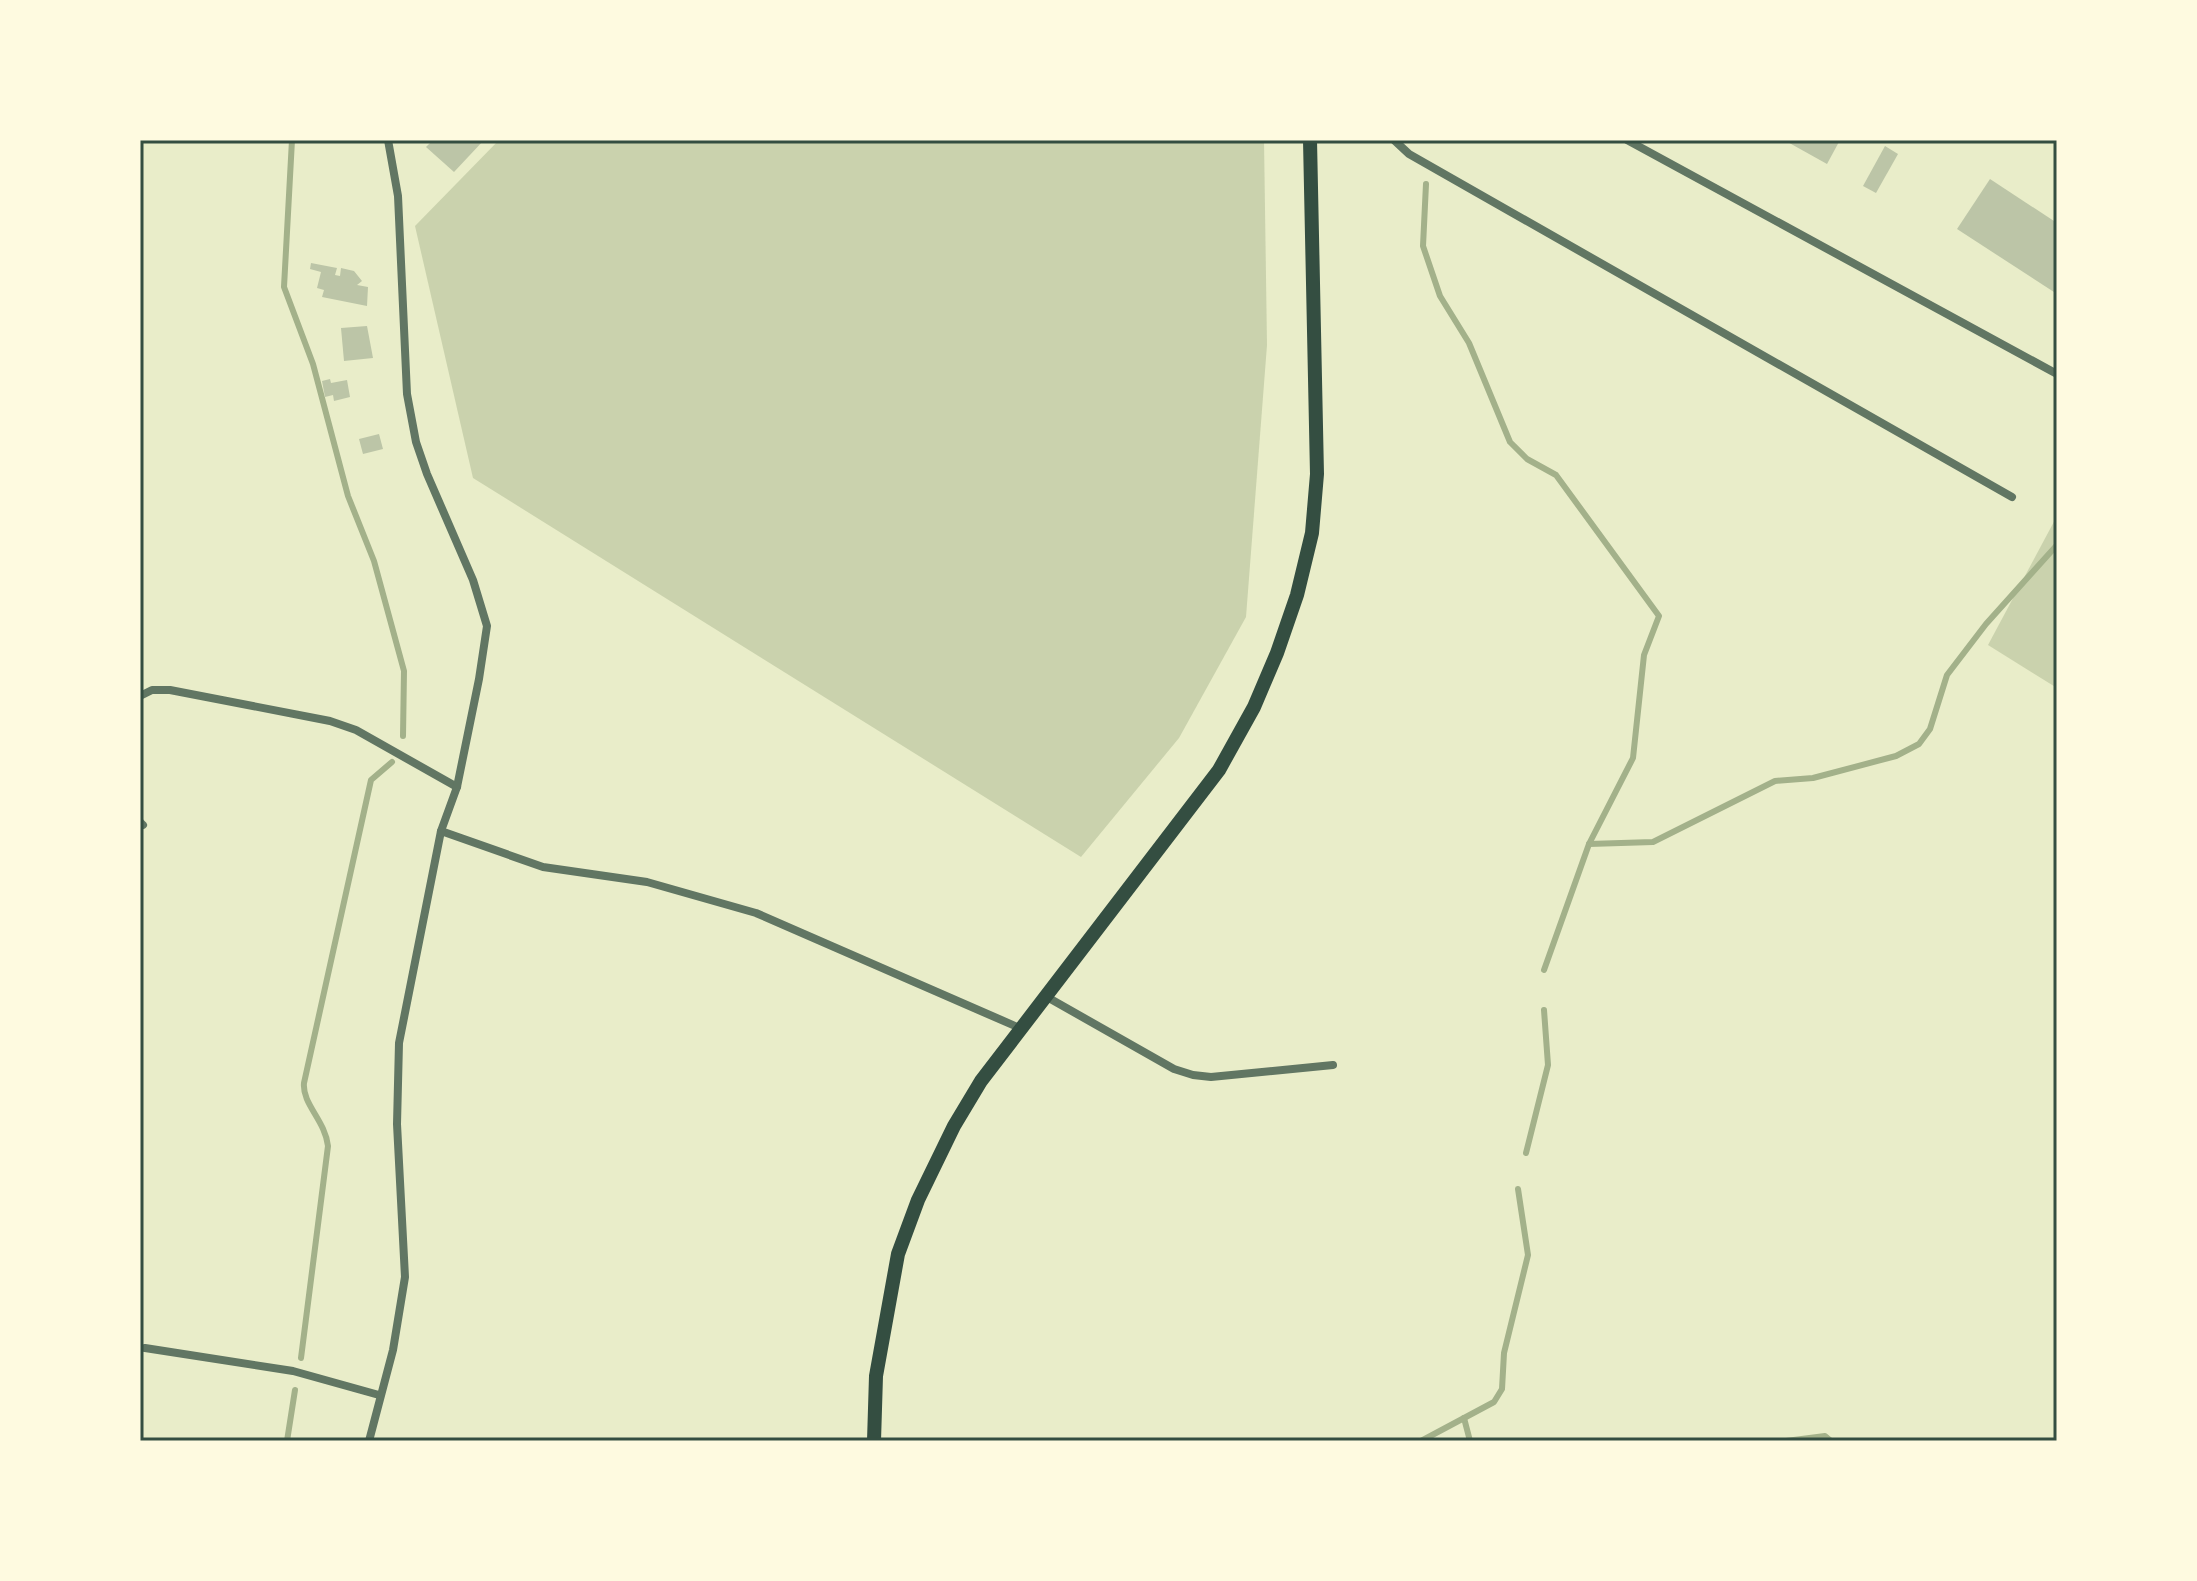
<svg xmlns="http://www.w3.org/2000/svg" width="2197" height="1581" font-family="'DejaVu Sans',sans-serif">
<style>
.green{fill:#cad2ad}
.lines{fill:none;stroke-linecap:round;stroke-linejoin:round}
.stream{stroke:#a3b18a;stroke-width:6}
.building{fill:#bcc5a7}
.minor{stroke:#617663;stroke-width:8}
.trunk{stroke:#344e41;stroke-width:14}
.neatline{fill:none;stroke:#344e41;stroke-width:3}
</style>
<rect width="100%" height="100%" fill="#e9edc9"/>
<g class="green">
<path d="M 499,140 L 1264,140 L 1267,345 L 1246,617 L 1179,738 L 1081,857 L 473,478 L 415,226 Z"/>
<path d="M 2057,516 L 2057,688 L 1988,645 Z"/>
</g>
<g class="lines">
<g class="stream">
<path d="M 292,140 L 284,287 L 313,364 L 348,496 L 374,561 L 404,671 L 403,736"/>
<path d="M 1426,184 L 1423,246 L 1440,296 L 1469,343 L 1510,442 L 1527,459 L 1556,475 L 1659,616 L 1644,655 L 1633,758 L 1589,844 L 1544,970"/>
<path d="M 1589,844 L 1653,842 L 1775,781 L 1813,778 L 1896,756 L 1919,744 L 1930,729 L 1947,675 L 1986,624 L 2057,545"/>
<path d="M 1526,1153 L 1548,1065 L 1544,1010"/>
<path d="M 301,1358 L 328,1146 C 325,1120 302,1104 304,1083 L 371,780 L 392,762"/>
<path d="M 1464,1418 L 1470,1441"/>
<path d="M 287,1441 L 295,1390"/>
<path d="M 1421,1441 L 1494,1402 L 1502,1389 L 1504,1353 L 1528,1255 L 1518,1189"/>
<path d="M 1786,1441 L 1825,1436 L 1831,1441"/>
</g>
</g>
<g class="building">
<path d="M 433,140 L 484,140 L 454,172 L 426,147 Z"/>
<path d="M 1784,140 L 1840,140 L 1827,164 Z"/>
<path d="M 1885,146 L 1898,154 L 1876,193 L 1863,186 Z"/>
<path d="M 1990,179 L 2057,223 L 2057,294 L 1957,229 Z"/>
<path d="M 311,263 L 337,268 L 335,275 L 340,276 L 341,268 L 354,271 L 362,281 L 357,285 L 368,287 L 367,306 L 322,297 L 324,290 L 317,288 L 321,272 L 310,269 Z"/>
<path d="M 367,326 L 373,358 L 344,361 L 341,328 Z"/>
<path d="M 330,379 L 331,383 L 347,380 L 350,397 L 334,401 L 333,395 L 325,397 L 322,381 Z"/>
<path d="M 379,434 L 383,449 L 363,454 L 359,439 Z"/>
</g>
<g class="lines">
<g class="minor">
<path d="M 1394,140 L 1409,154 L 2012,497"/>
<path d="M 1627,140 L 2057,374"/>
<path d="M 140,696 L 152,690 L 170,690 L 330,721 L 356,730 L 457,787"/>
<path d="M 140,822 L 143,825"/>
<path d="M 441,831 L 543,867 L 647,882 L 756,913 L 1022,1029"/>
<path d="M 1047,997 L 1174,1069 L 1193,1075 L 1211,1077 L 1333,1065"/>
<path d="M 145,1348 L 293,1371 L 379,1395"/>
<path d="M 369,1441 L 393,1350 L 405,1277 L 397,1124 L 399,1043 L 441,831 L 457,787 L 479,679 L 487,626 L 473,580 L 427,474 L 416,442 L 407,394 L 398,196 L 388,140"/>
</g>
<path class="trunk" d="M 874,1441 L 876,1376 L 898,1254 L 918,1200 L 954,1126 L 981,1081 L 1219,770 L 1254,707 L 1277,653 L 1297,595 L 1312,533 L 1317,474 L 1310,140"/>
</g>
<rect width="2197" height="1581" fill="none" stroke="#fefae0" stroke-width="284"/>
<rect x="142" y="142" width="1913" height="1297" class="neatline"/>
</svg>
